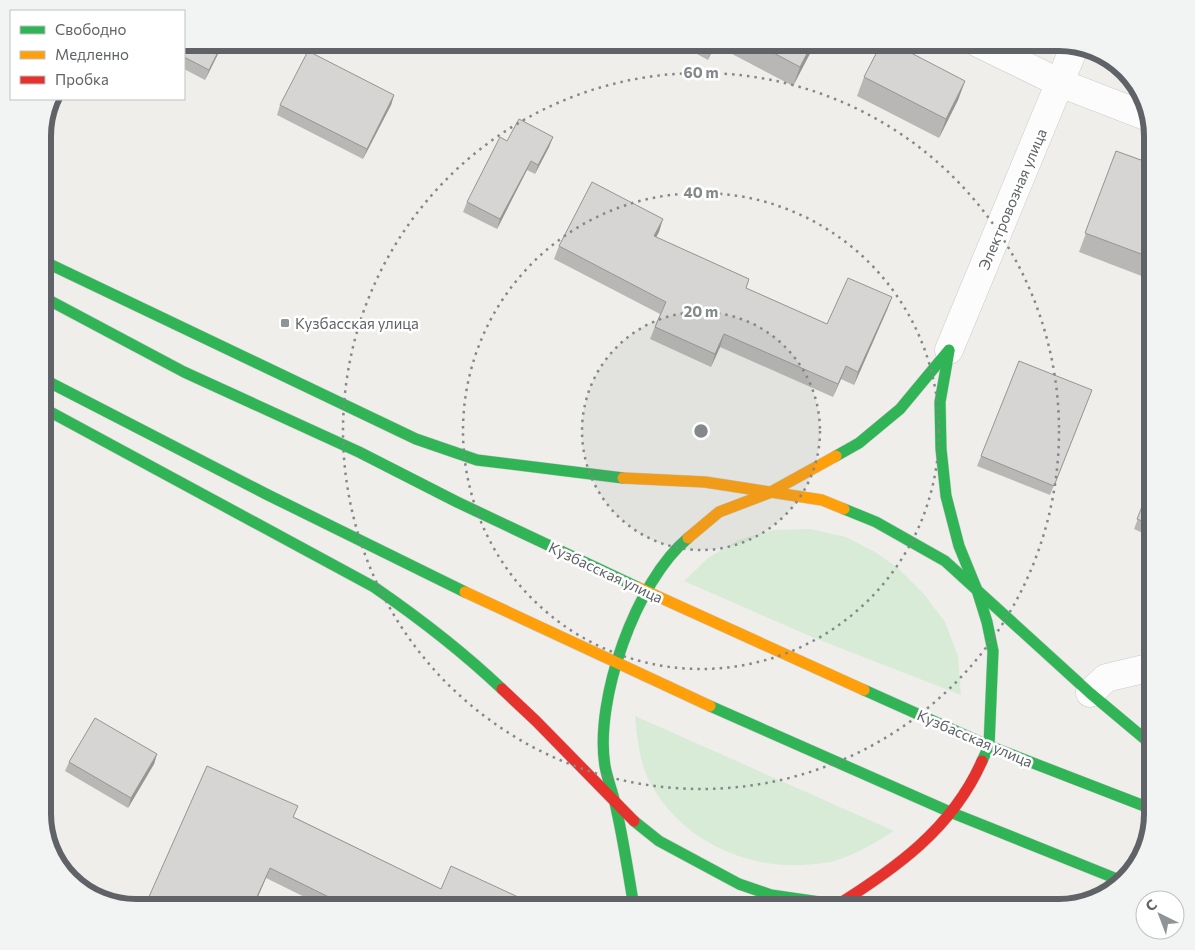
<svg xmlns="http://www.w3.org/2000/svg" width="1195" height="950" font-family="Commissioner,sans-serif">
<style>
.green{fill:#d8ebd6}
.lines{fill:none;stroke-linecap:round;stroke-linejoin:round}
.street-casing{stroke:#cbcccc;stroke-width:29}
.fast-casing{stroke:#cacacb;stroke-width:12}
.slow-casing{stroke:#cacacb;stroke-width:12}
.jam-casing{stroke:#cacacb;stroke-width:12}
.street{stroke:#fdfcfc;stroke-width:28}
.fast{stroke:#30b455;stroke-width:11}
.slow{stroke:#ff9f0a;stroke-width:11}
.jam{stroke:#e5322d;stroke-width:11}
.wall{fill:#b8b7b5}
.shaded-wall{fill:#969594}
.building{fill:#d6d5d3;stroke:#969594}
.ring{fill:none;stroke:#84888a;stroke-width:2.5;stroke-dasharray:2.5 5}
.poi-dot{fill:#919496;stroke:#fff;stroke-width:2}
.labels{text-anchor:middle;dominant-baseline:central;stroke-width:5;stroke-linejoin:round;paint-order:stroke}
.street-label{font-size:15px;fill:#5f6368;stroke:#fff}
.poi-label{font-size:15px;fill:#5f6368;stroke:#fff;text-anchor:start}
.rim{fill:none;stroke:#5f6368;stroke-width:6}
.centre{fill:#84888a;stroke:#fff;stroke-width:2.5}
.ring-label{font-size:15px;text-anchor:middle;font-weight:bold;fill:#84888a;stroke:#fff;stroke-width:5;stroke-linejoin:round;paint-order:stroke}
</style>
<rect width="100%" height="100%" fill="#efeeea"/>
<g class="green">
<path d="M 810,529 L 846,537 L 875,552 L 898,568 L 923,593 L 945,622 L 958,656 L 961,695 L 812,637 L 684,581 L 708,558 L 738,540 L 773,530 Z"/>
<path d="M 635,716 L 894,831 C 876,842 857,854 837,860 C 830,863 821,863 814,864 C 748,872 679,840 648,779 C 639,759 637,737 635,716 Z"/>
</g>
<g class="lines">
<defs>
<g id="street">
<path d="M 978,43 L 1060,83 L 1148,117"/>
<path d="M 949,350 L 1074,48"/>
<path d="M 1090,693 L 1106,678 L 1152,667"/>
</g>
<g id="fast">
<path d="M 43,261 L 416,439 L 477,460 L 623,478"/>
<path d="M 43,297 L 184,372 L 359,452 L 457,502 L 637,587"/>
<path d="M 949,351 L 940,402 L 941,449 L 946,496 L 959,546 L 977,590 L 987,622 L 993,651 L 989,746 L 982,761"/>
<path d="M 43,379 L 266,494 L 465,592"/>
<path d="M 43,408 L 374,587 C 419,618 463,652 502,689"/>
<path d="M 836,456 L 859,443 L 900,409 L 949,350"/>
<path d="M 844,509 L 876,522 L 945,561 L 1090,693 L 1152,745"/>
<path d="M 864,690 L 989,746 L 1152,809"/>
<path d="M 710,706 L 950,812 L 1122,881"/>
<path d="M 634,821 L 659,841 L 739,884 L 771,895 L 854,907"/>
<path d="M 634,907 C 628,872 623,837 615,803 C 612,790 607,778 605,766 C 594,700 636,581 688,538"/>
</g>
<g id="slow">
<path d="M 623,478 L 705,482 L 822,500 L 844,509"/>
<path d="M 688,538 L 719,512 L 769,493 L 836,456"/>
<path d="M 637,587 L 864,690"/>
<path d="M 465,592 L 710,706"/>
</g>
<g id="jam">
<path d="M 502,689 L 536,721 L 634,821"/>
<path d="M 834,907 C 895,869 952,829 982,761"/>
</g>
</defs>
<use href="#street" class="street-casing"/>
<use href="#fast" class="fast-casing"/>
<use href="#slow" class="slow-casing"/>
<use href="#jam" class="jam-casing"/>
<use href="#street" class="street"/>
<use href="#fast" class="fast"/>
<use href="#slow" class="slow"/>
<use href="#jam" class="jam"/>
</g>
<g class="wall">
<path d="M 184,42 L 224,42 L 205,80 L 184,69 Z"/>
<path d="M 675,42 L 816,42 L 793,86 L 715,45 L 708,60 Z"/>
<path d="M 864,77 L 965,81 L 958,100 L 939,138 L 857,96 Z"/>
<path d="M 394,95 L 391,105 L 363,159 L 277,115 L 280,105 Z"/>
<path d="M 553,137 L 549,147 L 535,174 L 527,170 L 497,229 L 463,212 L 467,202 L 507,141 Z"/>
<path d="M 1116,151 L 1152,164 L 1152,280 L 1079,252 Z"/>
<path d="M 663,219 L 656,237 L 749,279 L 746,288 L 827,324 L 892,297 L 887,310 L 854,385 L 841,379 L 833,397 L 720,347 L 711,367 L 650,339 L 660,314 L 554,259 L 559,246 Z"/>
<path d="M 1088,400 L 1050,495 L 977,466 L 981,456 Z"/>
<path d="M 1152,482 L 1152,537 L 1134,529 Z"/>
<path d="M 157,754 L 154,764 L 128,808 L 65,771 L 69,762 Z"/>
<path d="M 294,817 L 441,889 L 542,908 L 327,908 L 266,878 L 253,908 L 144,908 Z"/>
</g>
<g class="shaded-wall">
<path d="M 223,42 L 224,42 L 205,80 L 209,70 Z"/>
<path d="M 714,42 L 716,42 L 708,60 Z"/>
<path d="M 813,42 L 816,42 L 793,86 L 800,67 Z"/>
<path d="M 965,81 L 958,100 L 939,138 L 946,119 Z"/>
<path d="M 394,95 L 391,105 L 363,159 L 367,149 Z"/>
<path d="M 553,137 L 549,147 L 535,174 L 538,165 Z"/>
<path d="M 531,161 L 527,170 L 497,229 L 500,219 Z"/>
<path d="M 663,219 L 659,232 L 650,249 L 654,236 Z"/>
<path d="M 892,297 L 887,310 L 854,385 L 858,372 Z"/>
<path d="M 724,334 L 720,347 L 711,367 L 715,354 Z"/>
<path d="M 846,366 L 841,379 L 833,397 L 838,384 Z"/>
<path d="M 157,754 L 154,764 L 128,808 L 131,798 Z"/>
<path d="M 270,868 L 266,878 L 253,908 L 252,908 Z"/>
</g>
<g class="building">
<path d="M 184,42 L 223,42 L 209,70 L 184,57 Z"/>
<path d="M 753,42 L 813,42 L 800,67 Z"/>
<path d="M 882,42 L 890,42 L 965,81 L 946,119 L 864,77 Z"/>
<path d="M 308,51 L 394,95 L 367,149 L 280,105 Z"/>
<path d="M 519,119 L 553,137 L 538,165 L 531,161 L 500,219 L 467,202 L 500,137 L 507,141 Z"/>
<path d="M 1116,151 L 1152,164 L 1152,258 L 1085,233 Z"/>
<path d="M 592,182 L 663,219 L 654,236 L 749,279 L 746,288 L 827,324 L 848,278 L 892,297 L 858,372 L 846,366 L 838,384 L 724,334 L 715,354 L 655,327 L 666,302 L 559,246 Z"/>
<path d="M 1019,361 L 1092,390 L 1054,486 L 981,456 Z"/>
<path d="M 1152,482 L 1152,525 L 1137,519 Z"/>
<path d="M 43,616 L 46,618 L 43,623 Z"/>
<path d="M 95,718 L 157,754 L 131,798 L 69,762 Z"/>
<path d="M 207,766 L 298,806 L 293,817 L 441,889 L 451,866 L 542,908 L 351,908 L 270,868 L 252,908 L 144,908 Z"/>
</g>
<circle cx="701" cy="431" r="119" fill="#84888a" fill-opacity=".12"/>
<g class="ring">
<circle cx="701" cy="431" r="119"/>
<circle cx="701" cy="431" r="238"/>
<circle cx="701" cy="431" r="358"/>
</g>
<rect class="poi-dot" x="280" y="318" width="10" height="10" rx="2.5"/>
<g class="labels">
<g class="street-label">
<text transform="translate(1012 199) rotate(-67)">Электровозная улица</text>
<text transform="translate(606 572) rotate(25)">Кузбасская улица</text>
<text transform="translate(975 738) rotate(23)">Кузбасская улица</text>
</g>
<g class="poi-label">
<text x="295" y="323">Кузбасская улица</text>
</g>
</g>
<path d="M0 0H1195V950H0ZM136 51H1059A85 85 0 0 1 1144 136V814A85 85 0 0 1 1059 899H136A85 85 0 0 1 51 814V136A85 85 0 0 1 136 51Z" fill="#f2f3f3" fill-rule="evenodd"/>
<path class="rim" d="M136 51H1059A85 85 0 0 1 1144 136V814A85 85 0 0 1 1059 899H136A85 85 0 0 1 51 814V136A85 85 0 0 1 136 51Z"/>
<circle cx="701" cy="431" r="8" class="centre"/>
<g class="ring-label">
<text x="701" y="78">60 m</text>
<text x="701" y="198">40 m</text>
<text x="701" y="317">20 m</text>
</g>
<rect x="10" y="10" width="175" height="90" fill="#ffffff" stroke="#bfc1c3"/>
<rect x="20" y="26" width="25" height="8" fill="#30b455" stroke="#bfc1c3"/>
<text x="55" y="35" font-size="15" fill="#5f6368">Свободно</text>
<rect x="20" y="51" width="25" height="8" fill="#ff9f0a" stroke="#bfc1c3"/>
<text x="55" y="60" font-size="15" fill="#5f6368">Медленно</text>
<rect x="20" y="76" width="25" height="8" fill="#e5322d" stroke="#bfc1c3"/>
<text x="55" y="85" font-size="15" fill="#5f6368">Пробка</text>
<g transform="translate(1160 915) rotate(318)"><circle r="24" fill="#ffffff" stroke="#bfc1c3"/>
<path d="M0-4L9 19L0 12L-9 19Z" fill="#919496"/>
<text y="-8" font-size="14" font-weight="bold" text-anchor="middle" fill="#5f6368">С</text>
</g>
</svg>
